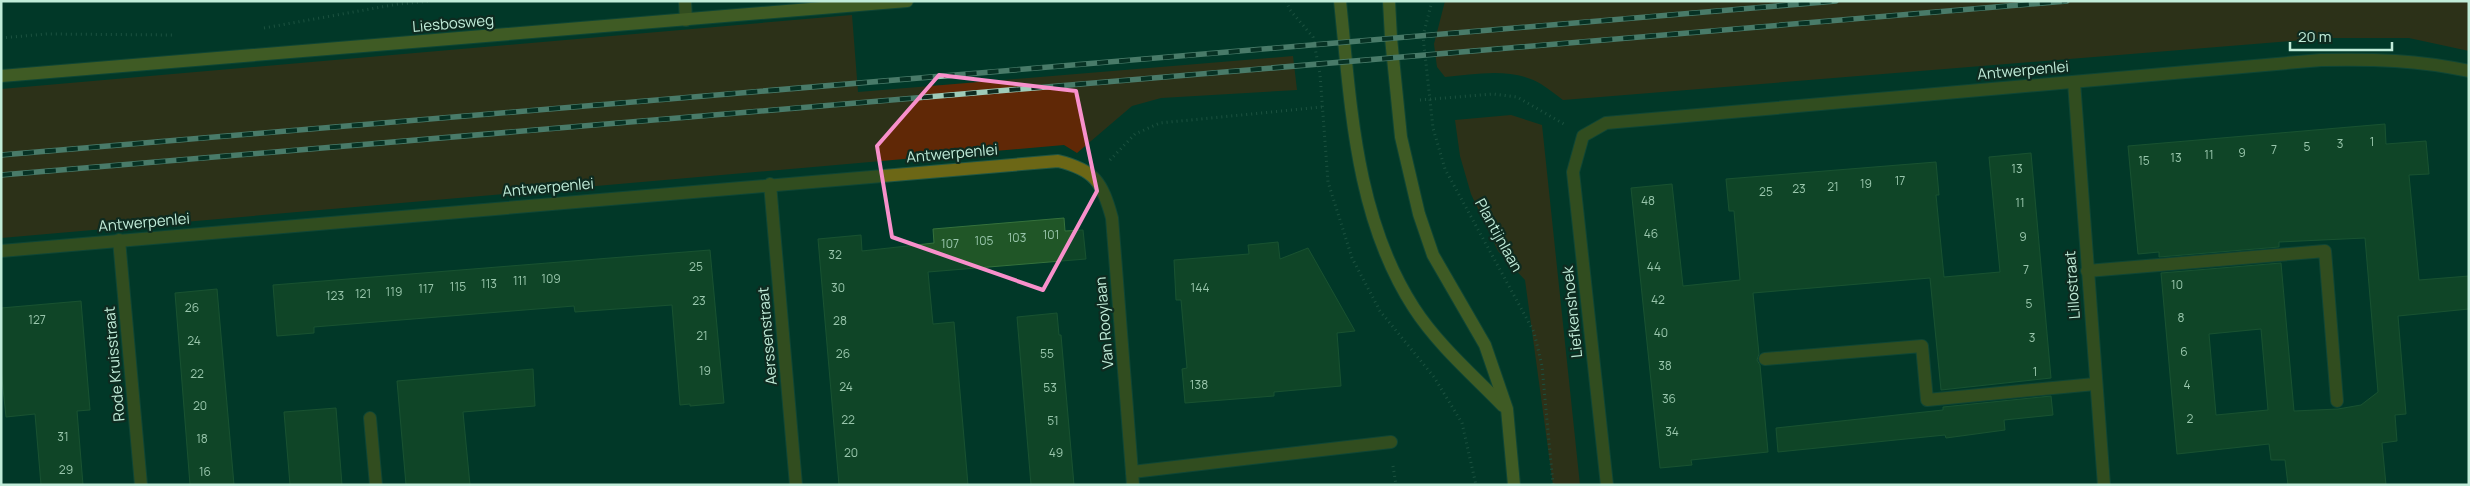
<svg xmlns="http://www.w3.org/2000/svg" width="2470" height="486" font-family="Manrope,sans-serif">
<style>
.green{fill:#602806}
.building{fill:#205627;stroke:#35713c;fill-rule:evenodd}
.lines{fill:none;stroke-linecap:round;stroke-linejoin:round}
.lane-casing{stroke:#205644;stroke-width:14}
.street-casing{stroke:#205644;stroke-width:14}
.secondary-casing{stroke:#205644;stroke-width:14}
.path{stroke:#3b6f5d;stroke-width:3;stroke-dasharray:1 4;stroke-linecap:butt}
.lane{stroke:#6c6716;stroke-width:12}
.street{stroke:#6c6716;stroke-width:12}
.secondary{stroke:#8b861f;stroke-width:12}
.rail-casing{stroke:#9fccb9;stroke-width:5.5}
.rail{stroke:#0e2b20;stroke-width:4;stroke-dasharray:11;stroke-linecap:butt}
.marked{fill:none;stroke:#f890cb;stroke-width:4;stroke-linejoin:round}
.labels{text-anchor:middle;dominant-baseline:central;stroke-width:4.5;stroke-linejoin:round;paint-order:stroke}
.number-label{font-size:12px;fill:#99c6ac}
.street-label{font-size:15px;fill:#c1ecd9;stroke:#0e2b20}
</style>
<rect width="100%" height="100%" fill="#013928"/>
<g class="green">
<path d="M 1445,1 L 2469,1 L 2469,51 L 2409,38 L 2328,38 L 1563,100 C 1556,95 1549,89 1541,84 C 1513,67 1476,74 1445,77 L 1437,67 L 1434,44 Z"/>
<path d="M 852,15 L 858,92 L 1293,56 L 1297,90 L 1161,98 L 1132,106 L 1077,153 L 1064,145 L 1,238 L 1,89 Z"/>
<path d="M 1511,115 L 1542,125 L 1580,485 L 1553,485 L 1525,280 L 1498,251 L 1471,194 L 1460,156 L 1455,120 Z"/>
</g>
<g class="building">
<path d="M 2385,124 L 2386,144 L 2426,141 L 2429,174 L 2409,175 L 2419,280 L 2469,276 L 2469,309 L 2398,316 L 2406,414 L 2395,415 L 2397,441 L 2382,443 L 2386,485 L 2288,485 L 2285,460 L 2271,460 L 2269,444 L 2177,454 L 2161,273 L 2281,263 L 2294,411 L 2338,409 L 2361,405 L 2378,392 L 2365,238 L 2279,242 L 2279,247 L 2159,257 L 2159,252 L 2138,254 L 2128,146 ZM 2261,329 L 2268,410 L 2216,415 L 2209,334 Z"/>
<path d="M 2031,153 L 2051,378 L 1941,390 L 1930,278 L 1753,293 L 1759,354 L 1757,360 L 1760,365 L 1768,452 L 1691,460 L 1692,465 L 1660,468 L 1631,188 L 1672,184 L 1683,286 L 1740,280 L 1734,211 L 1729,211 L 1726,179 L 1936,162 L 1939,195 L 1936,195 L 1944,277 L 2000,272 L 1989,157 Z"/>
<path d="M 1064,218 L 1065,231 L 1083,230 L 1086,259 L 928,272 L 933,324 L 954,322 L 968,485 L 839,485 L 818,239 L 861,235 L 862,251 L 934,243 L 933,229 Z"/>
<path d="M 1278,242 L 1280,259 L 1308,248 L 1355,331 L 1337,333 L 1341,386 L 1274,392 L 1274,396 L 1185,403 L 1182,369 L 1187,368 L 1181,300 L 1176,300 L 1174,260 L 1249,254 L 1248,245 Z"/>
<path d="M 710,250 L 724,403 L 690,406 L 690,404 L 680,405 L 672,305 L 575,312 L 574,306 L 314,327 L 314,333 L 277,336 L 273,285 Z"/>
<path d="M 217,289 L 234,485 L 190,485 L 175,293 Z"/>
<path d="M 81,301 L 90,410 L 77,411 L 83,485 L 41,485 L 35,414 L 6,417 L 1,369 L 1,308 Z"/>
<path d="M 1057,313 L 1059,335 L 1061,335 L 1074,485 L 1031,485 L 1017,317 Z"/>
<path d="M 533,369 L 535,406 L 463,412 L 470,485 L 406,485 L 397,381 Z"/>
<path d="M 2051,396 L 2053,415 L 2004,420 L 2005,430 L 1946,438 L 1945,435 L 1778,452 L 1776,428 L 1943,410 L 1943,407 Z"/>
<path d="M 336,408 L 342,485 L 290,485 L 284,412 Z"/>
</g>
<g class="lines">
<defs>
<g id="lane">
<path d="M 2087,271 L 2325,251 L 2337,401"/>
<path d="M 1765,359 L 1922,346 L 1927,400 L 2095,384"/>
</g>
<g id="street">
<path d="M 685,1 L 686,20"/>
<path d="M 2074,82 L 2104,485"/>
<path d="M 770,184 L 796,485"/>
<path d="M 119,240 L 141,485"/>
<path d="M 1,251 L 1058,161 C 1095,170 1102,182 1112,218 L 1133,485"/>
<path d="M 370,418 L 376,485"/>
<path d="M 1132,472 L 1391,442"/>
<path d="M 1607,485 L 1573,172 L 1583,136 L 1606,123 L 2321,60 C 2374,59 2417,60 2469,71"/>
</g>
<g id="secondary">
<path d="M 1340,1 C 1351,105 1355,217 1414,308 C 1438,345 1473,375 1503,406"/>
<path d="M 1389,1 L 1391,38 L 1401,137 L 1419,214 L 1433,255 L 1485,345 L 1507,409 L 1514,485"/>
<path d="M 1,76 L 907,1"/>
</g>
</defs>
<use href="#lane" class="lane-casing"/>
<use href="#street" class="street-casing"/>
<use href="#secondary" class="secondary-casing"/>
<g class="path">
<path d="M 1286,1 L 1290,10 L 1313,37 L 1320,74 L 1328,182 L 1352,258 L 1380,311 L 1434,377 L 1462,423 L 1476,485"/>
<path d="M 1432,1 L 1423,36 L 1433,128 L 1445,169 L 1534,332 L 1542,366 L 1553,485"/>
<path d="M 264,28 L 398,4 L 432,1"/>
<path d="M 1,38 L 46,34 L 175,35"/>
<path d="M 1420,100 L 1493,94 L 1517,97 L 1564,124"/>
<path d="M 1110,160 L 1135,134 L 1160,123 L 1322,107"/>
<path d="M 1393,466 L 1396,485"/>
</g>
<use href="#lane" class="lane"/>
<use href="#street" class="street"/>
<use href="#secondary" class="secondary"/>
<defs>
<g id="rail">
<path d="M 1,155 L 1836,1"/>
<path d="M 1,175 L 2067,1"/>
</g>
</defs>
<use href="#rail" class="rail-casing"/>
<use href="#rail" class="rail"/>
</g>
<path d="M0 0H2470V486H0ZM 939,75 L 1076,91 L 1097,191 L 1043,290 L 892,237 L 877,146 Z" fill="#013928" fill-opacity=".55" fill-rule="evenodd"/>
<path class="marked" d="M 939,75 L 1076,91 L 1097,191 L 1043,290 L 892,237 L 877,146 Z"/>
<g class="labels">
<g class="number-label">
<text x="2372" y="141">1</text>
<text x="2340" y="143">3</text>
<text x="2307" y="146">5</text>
<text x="2274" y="149">7</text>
<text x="2242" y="152">9</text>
<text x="2209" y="154">11</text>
<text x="2176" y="157">13</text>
<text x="2144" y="160">15</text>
<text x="2017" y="168">13</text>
<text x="1900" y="180">17</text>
<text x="1866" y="183">19</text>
<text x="1833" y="186">21</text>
<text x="1799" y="188">23</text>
<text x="1766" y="191">25</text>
<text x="1648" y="200">48</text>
<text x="2020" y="202">11</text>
<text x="1651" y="233">46</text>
<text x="1051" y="234">101</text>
<text x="2023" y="236">9</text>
<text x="1017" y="237">103</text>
<text x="984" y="240">105</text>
<text x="950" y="243">107</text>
<text x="835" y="254">32</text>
<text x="696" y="266">25</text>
<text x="1654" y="266">44</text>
<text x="2026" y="269">7</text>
<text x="551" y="278">109</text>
<text x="520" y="280">111</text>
<text x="489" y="283">113</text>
<text x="2177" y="284">10</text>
<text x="458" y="286">115</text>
<text x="838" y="287">30</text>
<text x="1200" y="287">144</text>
<text x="426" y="288">117</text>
<text x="394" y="291">119</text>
<text x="363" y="293">121</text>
<text x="335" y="295">123</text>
<text x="1658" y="299">42</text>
<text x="699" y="300">23</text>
<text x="2029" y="303">5</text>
<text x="192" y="307">26</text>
<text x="2181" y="317">8</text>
<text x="37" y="319">127</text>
<text x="840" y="320">28</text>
<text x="1661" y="332">40</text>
<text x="702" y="335">21</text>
<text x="2032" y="337">3</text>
<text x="194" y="340">24</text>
<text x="2184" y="351">6</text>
<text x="843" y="353">26</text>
<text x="1047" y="353">55</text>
<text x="1665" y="365">38</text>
<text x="705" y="370">19</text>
<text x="2035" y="371">1</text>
<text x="197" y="373">22</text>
<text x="1199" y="384">138</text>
<text x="2187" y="384">4</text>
<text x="846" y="386">24</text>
<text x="1050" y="387">53</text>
<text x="1669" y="398">36</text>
<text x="200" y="405">20</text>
<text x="2190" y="418">2</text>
<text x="848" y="419">22</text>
<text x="1053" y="420">51</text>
<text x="1672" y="431">34</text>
<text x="63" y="436">31</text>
<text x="202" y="438">18</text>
<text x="851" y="452">20</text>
<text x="1056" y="452">49</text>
<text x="66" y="469">29</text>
<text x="205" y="471">16</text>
</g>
<g class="street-label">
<text transform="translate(453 23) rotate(-5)">Liesbosweg</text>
<text transform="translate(2023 70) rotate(-5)">Antwerpenlei</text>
<text transform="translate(952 153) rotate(-5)">Antwerpenlei</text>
<text transform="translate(548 187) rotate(-5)">Antwerpenlei</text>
<text transform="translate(144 222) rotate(-5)">Antwerpenlei</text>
<text transform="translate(1499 235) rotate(61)">Plantijnlaan</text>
<text transform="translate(2072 285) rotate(-94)">Lillostraat</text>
<text transform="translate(1572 312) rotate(-96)">Liefkenshoek</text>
<text transform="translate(1104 323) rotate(-95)">Van Rooylaan</text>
<text transform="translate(767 336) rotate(-95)">Aerssenstraat</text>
<text transform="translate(114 364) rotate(-95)">Rode Kruisstraat</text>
</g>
</g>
<rect width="2470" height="486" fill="none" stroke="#c1ecd9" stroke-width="5"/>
<path d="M2290 42v8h102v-8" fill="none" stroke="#c1ecd9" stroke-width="2.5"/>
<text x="2298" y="42" font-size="15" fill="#c1ecd9" stroke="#0e2b20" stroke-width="4" paint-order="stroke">20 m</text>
</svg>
